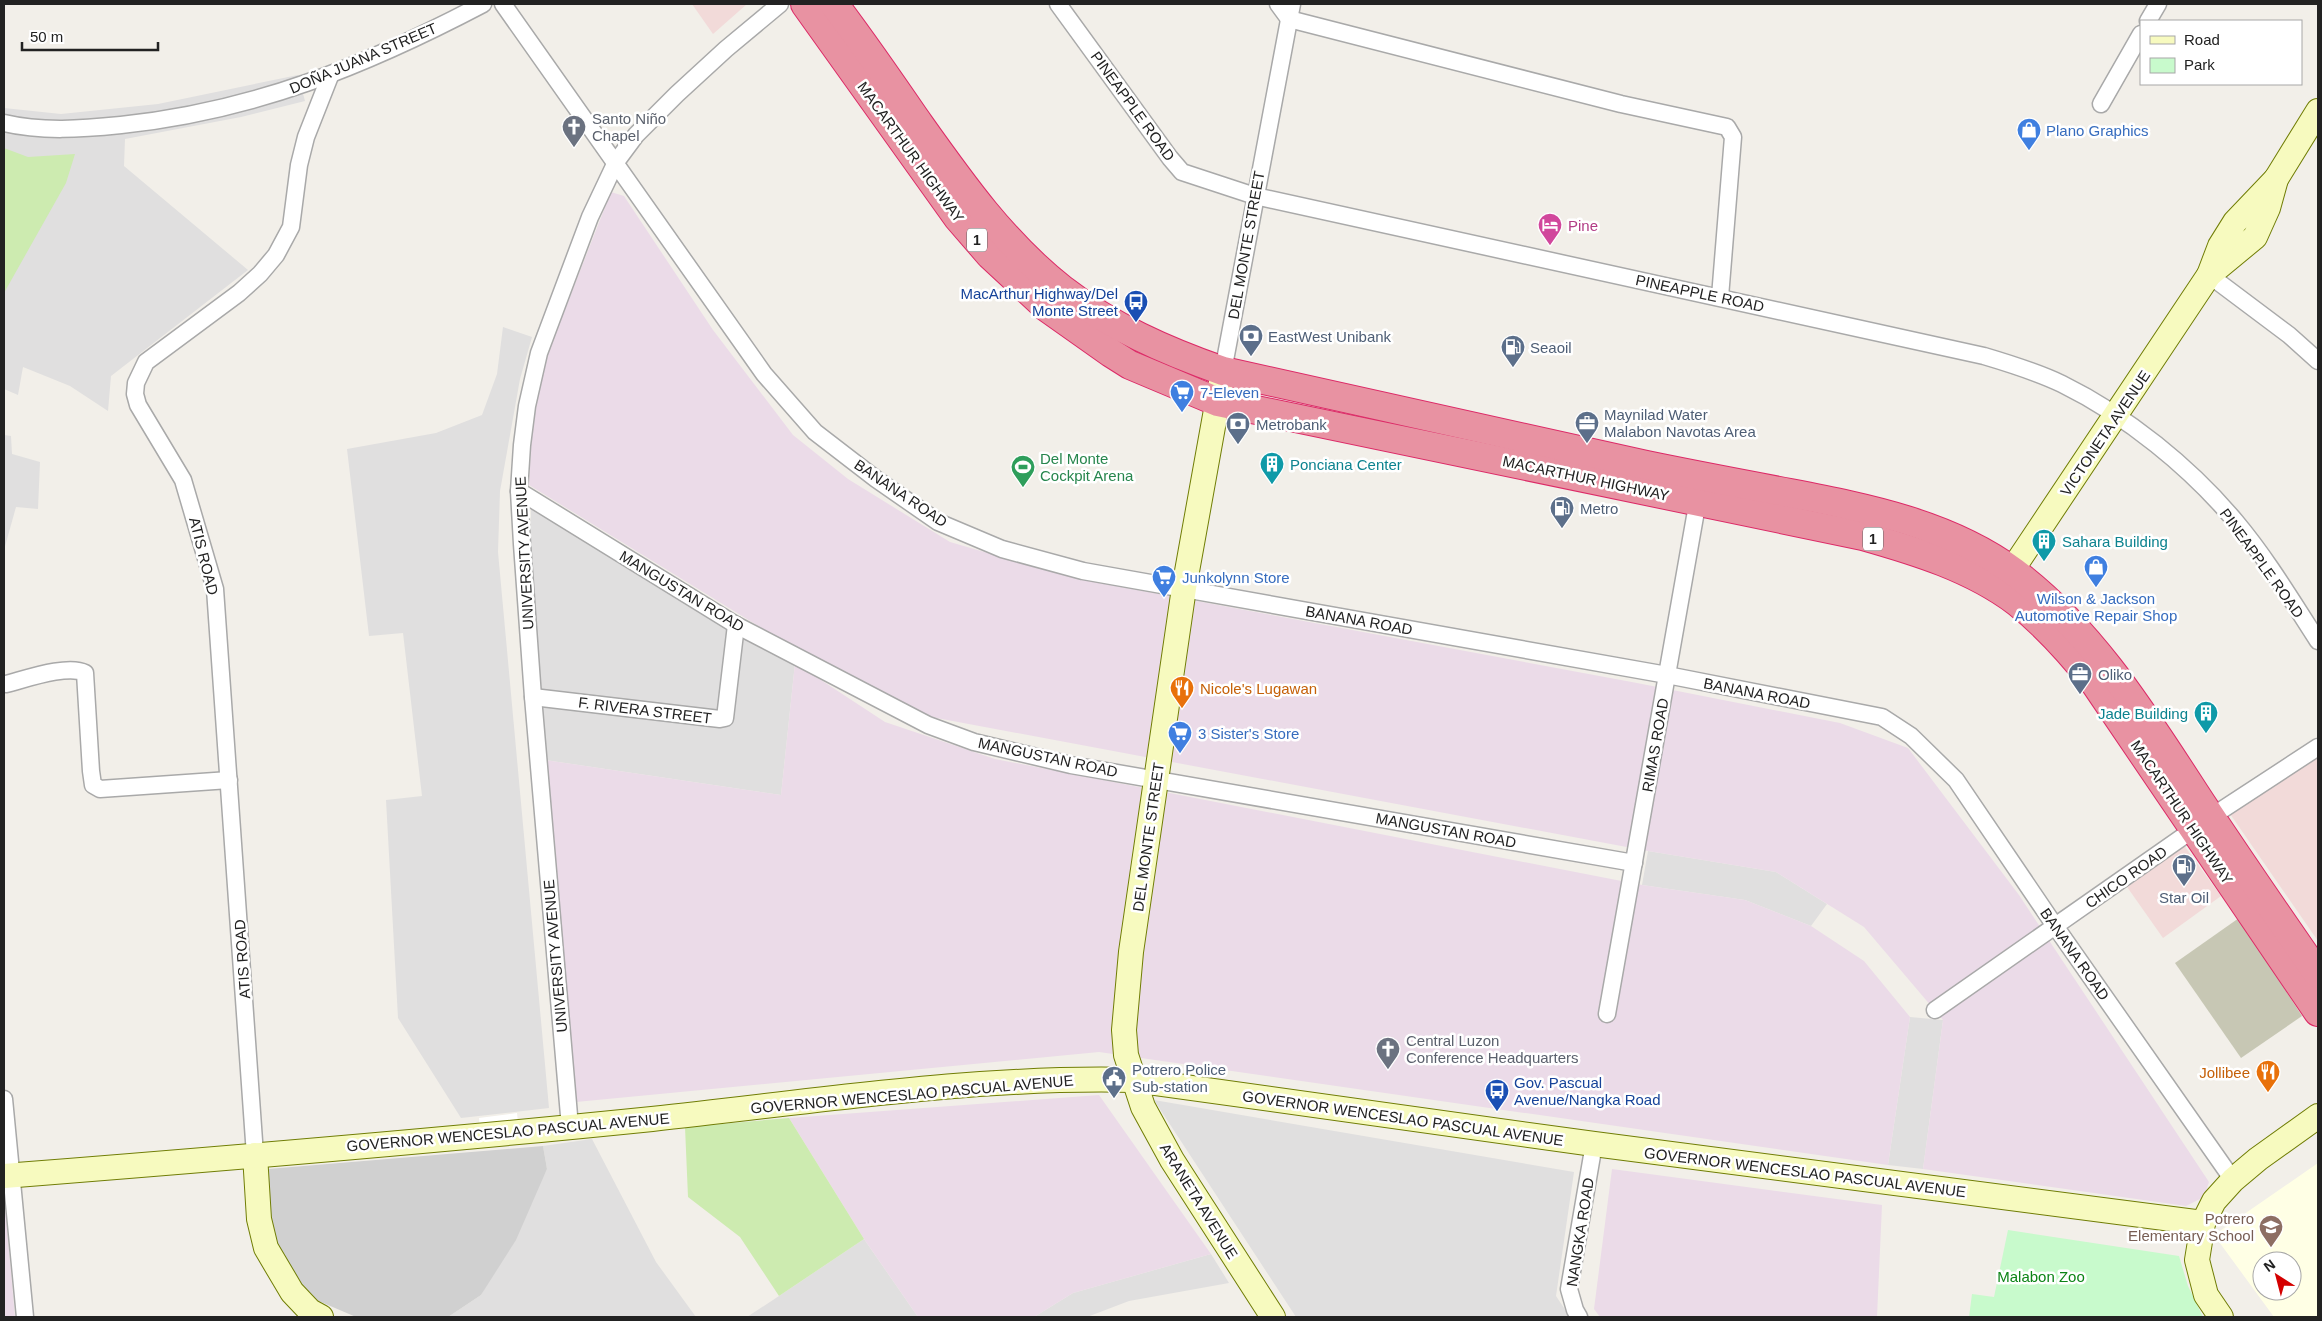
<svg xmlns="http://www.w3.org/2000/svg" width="2322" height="1321" font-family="Arial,sans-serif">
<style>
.residential{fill:#e0dfdf}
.commercial{fill:#f2dad9}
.industrial{fill:#ebdbe8}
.education{fill:#ffffe5;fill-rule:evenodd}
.religious{fill:#d0d0d0}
.construction{fill:#c7c7b4}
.grass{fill:#cdebb0}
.park{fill:#c8facc}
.pier{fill:#fff}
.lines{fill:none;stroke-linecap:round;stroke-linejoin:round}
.street-casing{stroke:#a9a9a9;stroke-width:19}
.secondary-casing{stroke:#707d05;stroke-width:26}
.highway-casing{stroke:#dc2a67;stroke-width:30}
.street{stroke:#fff;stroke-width:16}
.secondary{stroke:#f7fabf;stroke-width:24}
.highway{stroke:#e892a2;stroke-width:28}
.labels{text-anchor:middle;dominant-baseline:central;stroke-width:5;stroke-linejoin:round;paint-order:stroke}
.shield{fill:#fff;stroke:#646464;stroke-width:1}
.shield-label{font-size:14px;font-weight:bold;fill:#222}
.street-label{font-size:15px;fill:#222;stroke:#fff}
.worship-label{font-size:15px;fill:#5b616d;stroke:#fff;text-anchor:start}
.shop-label{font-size:15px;fill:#366cbe;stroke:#fff;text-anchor:start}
.hotel-label{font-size:15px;fill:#b23c85;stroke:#fff;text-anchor:start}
.transit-label{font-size:15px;fill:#164399;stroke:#fff;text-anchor:end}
.service-label{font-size:15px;fill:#4e5e75;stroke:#fff;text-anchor:start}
.leisure-label{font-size:15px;fill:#27864d;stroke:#fff;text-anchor:start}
.culture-label{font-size:15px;fill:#0d838f;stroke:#fff;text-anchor:start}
.food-label{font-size:15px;fill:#c56008;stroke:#fff;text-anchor:start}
.education-label{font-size:15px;fill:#785e54;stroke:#fff;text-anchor:end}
.park-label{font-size:15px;fill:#0c8416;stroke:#fff}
</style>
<rect width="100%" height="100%" fill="#f2efe9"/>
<g class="residential">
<path d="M 298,75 L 305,101 L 241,117 L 125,139 L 124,166 L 248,270 L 111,376 L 108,411 L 70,386 L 23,367 L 18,395 L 4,389 L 4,108 L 61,114 L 158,104 Z"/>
<path d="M 503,327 L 532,337 L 520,379 L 500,491 L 498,552 L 549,1108 L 461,1118 L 398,1018 L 386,800 L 422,796 L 403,633 L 369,636 L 347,449 L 436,433 L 482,415 L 497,374 Z"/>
<path d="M 4,435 L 11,436 L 12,454 L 40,462 L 38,509 L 16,507 L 4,550 Z"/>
<path d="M 531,508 L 795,663 L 781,795 L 545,760 L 530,581 Z"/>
<path d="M 1648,851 L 1776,872 L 1827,904 L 1811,926 L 1745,900 L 1642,885 Z"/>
<path d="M 1910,1017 L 1943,1020 L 1923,1169 L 1888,1165 Z"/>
<path d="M 1154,1100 L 1574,1172 L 1556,1296 L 1570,1317 L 1296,1317 Z"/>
<path d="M 592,1139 L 656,1262 L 696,1317 L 448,1317 L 481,1295 L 547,1169 L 543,1146 Z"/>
<path d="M 864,1239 L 918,1317 L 747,1317 L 779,1296 Z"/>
<path d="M 1211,1254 L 1229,1283 L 1129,1301 L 1087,1317 L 1034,1317 L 1073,1293 Z"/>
</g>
<g class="commercial">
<path d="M 692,4 L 747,4 L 713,34 Z"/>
<path d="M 2318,749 L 2318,941 L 2228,811 Z"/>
<path d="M 2183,844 L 2221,896 L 2163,938 L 2125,884 Z"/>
</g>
<g class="industrial">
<path d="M 611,192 L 624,196 L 713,330 L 793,435 L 848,479 L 950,542 L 1078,579 L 1637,683 L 1840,723 L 1908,748 L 2019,895 L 2209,1182 L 2204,1197 L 2186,1206 L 1923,1169 L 1943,1020 L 1864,927 L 1776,872 L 1648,851 L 926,716 L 841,677 L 529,485 L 533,404 L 540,373 Z"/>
<path d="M 795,663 L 885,722 L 995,759 L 1642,885 L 1745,900 L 1811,926 L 1864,961 L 1910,1017 L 1888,1165 L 1099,1052 L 576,1102 L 545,760 L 781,795 Z"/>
<path d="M 1099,1095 L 1211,1254 L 1073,1293 L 1034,1317 L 918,1317 L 864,1239 L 789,1118 Z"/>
<path d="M 1612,1169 L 1882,1205 L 1877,1317 L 1600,1317 L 1594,1309 Z"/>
<path d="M 4,1195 L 15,1317 L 4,1317 Z"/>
</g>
<path class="education" d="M 2318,1163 L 2318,1317 L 2274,1317 L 2214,1235 ZM 2262,1261 L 2292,1261 L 2292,1291 L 2262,1291 Z"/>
<path class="religious" d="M 543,1146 L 547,1169 L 516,1240 L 481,1295 L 448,1317 L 356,1317 L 314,1299 L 273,1253 L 268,1169 Z"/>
<path class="construction" d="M 2239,918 L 2302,1016 L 2241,1058 L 2175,963 Z"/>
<g class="grass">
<path d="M 4,148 L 28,157 L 75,154 L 66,183 L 4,293 Z"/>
<path d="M 789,1118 L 864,1239 L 779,1296 L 740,1237 L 688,1197 L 685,1127 Z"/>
</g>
<path class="park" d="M 2008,1230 L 2179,1256 L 2188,1286 L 2203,1317 L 1969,1317 L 1972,1294 L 1994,1297 Z"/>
<path class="pier" d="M 517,1113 L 520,1142 L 482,1147 L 479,1118 Z"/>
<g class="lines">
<defs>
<g id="street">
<path d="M 503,4 L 764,374 L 815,432 L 876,479 L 938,522 L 1002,549 L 1083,571 L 1667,675 L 1882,717 L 1911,736 L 1956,780 L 2055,926 L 2233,1180"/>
<path d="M 1058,4 L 1170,158 L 1182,172 L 1255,196 L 1984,356 C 2011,364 2037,372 2062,384 C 2127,416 2190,467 2236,522 C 2267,559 2292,601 2318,641"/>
<path d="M 1278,4 L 1289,19 L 1621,104 L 1727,127 L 1733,137 L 1720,297"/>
<path d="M 2148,21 L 2158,4"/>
<path d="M 2101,104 L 2141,34"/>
<path d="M 4,123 C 42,132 82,129 121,125 C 254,111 365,66 483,4"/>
<path d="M 2209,275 L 2289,335 L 2318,361"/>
<path d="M 1223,371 L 1292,4"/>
<path d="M 519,491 L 736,625 L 928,725 L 974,742 L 1071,765 L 1634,863"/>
<path d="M 6,684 C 26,679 68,664 85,673 L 91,771 L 93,785 L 100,789 L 229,780"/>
<path d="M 533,697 L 720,719 L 725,718 L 736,625"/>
<path d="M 1935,1010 L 2211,817 L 2318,747"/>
<path d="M 1607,1014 L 1699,494"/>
<path d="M 4,1099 L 25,1317"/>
<path d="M 570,1127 L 533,697 L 522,544 L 519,491 L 522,445 L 527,406 L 539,353 L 590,217 L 616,162 L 636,135 L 677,94 L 726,49 L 780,4"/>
<path d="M 255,1155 L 215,589 L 183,480 L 138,405 L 135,394 L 136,383 L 146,362 L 239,293 L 260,274 L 276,255 L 291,227 L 299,165 L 306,137 L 330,76"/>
<path d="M 1579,1317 L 1575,1310 L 1569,1289 L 1594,1144"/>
</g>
<g id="secondary">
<path d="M 2209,275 L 2255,237 L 2268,208 L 2276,179"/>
<path d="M 1223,371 L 1184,588 L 1131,952 L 1124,1030 L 1126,1055 L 1143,1107 L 1172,1160 L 1273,1317"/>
<path d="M 2002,585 L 2209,275 L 2220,246 L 2235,222 L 2276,179 L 2318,111"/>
<path d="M 255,1155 L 259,1219 L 266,1248 L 292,1292 L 310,1311 L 321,1317"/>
<path d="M 4,1176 C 220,1159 436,1141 652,1119 C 812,1102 973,1076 1134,1080 L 1594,1144 L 2203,1223"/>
<path d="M 2221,1317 L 2206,1295 L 2197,1260 L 2203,1223 L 2214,1201 L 2233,1180 L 2258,1159 L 2318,1116"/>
</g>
<g id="highway">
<path d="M 805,4 L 958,218 L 990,255 L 1046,307 L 1111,353 L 1130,365 L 1218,402 L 1863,536 C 1916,551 1972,568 2017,602 C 2046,625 2071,653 2094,682 L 2318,1012"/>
<path d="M 834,4 C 862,41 889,80 915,118 C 959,180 1002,242 1062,289 C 1111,327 1166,351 1223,371 C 1364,403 1505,435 1646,465 C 1694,475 1742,484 1790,493 C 1867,508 1949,524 2014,572 C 2095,633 2147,720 2202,804 C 2240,861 2279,918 2318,974"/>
</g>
</defs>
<use href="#street" class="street-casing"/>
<use href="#secondary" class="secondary-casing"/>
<use href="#highway" class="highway-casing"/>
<use href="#street" class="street"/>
<use href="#secondary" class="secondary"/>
<use href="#highway" class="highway"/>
</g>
<defs>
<symbol id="church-pin" viewBox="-11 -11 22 30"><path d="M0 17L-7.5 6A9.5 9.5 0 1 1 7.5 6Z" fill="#6b7280" stroke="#fff"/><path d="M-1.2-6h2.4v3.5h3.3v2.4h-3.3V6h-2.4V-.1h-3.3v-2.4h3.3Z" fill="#fff"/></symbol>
<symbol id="shop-pin" viewBox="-11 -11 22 30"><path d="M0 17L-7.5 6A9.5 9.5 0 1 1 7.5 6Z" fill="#3f7fe0" stroke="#fff"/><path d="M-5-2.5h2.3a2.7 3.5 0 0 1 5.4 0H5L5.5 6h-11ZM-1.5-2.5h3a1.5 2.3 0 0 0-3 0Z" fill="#fff"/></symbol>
<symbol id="hotel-pin" viewBox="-11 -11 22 30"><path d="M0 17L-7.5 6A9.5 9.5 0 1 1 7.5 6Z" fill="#d1479c" stroke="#fff"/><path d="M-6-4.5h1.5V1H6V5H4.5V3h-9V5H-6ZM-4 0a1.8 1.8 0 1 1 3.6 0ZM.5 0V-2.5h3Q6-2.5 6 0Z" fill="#fff"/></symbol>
<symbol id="bus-pin" viewBox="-11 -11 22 30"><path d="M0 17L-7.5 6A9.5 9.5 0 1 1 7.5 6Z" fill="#1a4fb4" stroke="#fff"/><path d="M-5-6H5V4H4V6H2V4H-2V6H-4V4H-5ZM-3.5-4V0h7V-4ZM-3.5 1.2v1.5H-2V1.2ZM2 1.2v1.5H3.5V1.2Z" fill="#fff"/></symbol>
<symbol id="bank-pin" viewBox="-11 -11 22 30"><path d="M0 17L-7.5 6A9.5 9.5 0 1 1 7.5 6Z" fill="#5c6f8a" stroke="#fff"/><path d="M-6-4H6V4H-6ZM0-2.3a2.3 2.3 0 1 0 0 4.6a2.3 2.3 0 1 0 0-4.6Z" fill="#fff"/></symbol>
<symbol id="fuel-pin" viewBox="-11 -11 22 30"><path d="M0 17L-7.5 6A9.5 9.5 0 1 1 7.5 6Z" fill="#5c6f8a" stroke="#fff"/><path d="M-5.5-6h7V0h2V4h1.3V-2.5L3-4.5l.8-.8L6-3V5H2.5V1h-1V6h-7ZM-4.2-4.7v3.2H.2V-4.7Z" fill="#fff"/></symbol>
<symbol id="supermarket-pin" viewBox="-11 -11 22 30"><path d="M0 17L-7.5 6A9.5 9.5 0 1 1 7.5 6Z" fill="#3f7fe0" stroke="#fff"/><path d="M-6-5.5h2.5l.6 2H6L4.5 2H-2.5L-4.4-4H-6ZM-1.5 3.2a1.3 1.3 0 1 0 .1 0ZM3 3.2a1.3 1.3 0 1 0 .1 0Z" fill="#fff"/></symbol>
<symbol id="office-pin" viewBox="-11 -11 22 30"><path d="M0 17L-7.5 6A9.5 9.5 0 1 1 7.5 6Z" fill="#5c6f8a" stroke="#fff"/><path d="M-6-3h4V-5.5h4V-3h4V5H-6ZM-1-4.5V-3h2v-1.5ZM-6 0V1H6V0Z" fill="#fff"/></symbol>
<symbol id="building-pin" viewBox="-11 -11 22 30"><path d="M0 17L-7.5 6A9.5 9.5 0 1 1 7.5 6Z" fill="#0f9aa8" stroke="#fff"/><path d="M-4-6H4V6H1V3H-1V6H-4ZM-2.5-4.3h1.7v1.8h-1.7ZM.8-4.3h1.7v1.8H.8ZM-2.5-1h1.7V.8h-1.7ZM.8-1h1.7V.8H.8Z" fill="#fff"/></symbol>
<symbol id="stadium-pin" viewBox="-11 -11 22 30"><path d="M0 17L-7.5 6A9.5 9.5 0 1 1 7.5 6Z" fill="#2e9e5b" stroke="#fff"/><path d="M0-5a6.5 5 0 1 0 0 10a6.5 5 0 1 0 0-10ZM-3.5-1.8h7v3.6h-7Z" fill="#fff"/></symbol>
<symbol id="restaurant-pin" viewBox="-11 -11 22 30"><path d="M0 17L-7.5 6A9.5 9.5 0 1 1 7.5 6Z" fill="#e8710a" stroke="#fff"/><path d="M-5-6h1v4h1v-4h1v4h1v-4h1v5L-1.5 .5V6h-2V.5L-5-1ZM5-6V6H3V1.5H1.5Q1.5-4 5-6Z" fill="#fff"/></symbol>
<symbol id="civic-pin" viewBox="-11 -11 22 30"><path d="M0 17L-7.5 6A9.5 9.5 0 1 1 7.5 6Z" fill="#5c6f8a" stroke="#fff"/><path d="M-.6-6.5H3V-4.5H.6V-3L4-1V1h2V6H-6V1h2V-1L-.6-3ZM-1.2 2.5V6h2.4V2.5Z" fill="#fff"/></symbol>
<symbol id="school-pin" viewBox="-11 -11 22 30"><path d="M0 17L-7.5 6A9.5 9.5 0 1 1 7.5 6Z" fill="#8d6e63" stroke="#fff"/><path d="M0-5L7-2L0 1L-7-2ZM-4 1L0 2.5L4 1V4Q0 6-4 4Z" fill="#fff"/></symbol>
</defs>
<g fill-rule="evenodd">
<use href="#church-pin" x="560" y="113" width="28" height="38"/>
<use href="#shop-pin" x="2015" y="116" width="28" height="38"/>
<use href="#hotel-pin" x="1536" y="211" width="28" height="38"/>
<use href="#bus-pin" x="1122" y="288" width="28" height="38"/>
<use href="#bank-pin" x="1237" y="322" width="28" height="38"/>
<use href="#fuel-pin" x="1499" y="333" width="28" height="38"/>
<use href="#supermarket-pin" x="1168" y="378" width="28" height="38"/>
<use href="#office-pin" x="1573" y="409" width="28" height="38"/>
<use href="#bank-pin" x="1224" y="410" width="28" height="38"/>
<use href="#building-pin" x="1258" y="450" width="28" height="38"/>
<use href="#stadium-pin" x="1009" y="453" width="28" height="38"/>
<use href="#fuel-pin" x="1548" y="494" width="28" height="38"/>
<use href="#building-pin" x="2030" y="527" width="28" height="38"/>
<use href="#shop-pin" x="2082" y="553" width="28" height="38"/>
<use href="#supermarket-pin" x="1150" y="563" width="28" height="38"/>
<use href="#office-pin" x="2066" y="660" width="28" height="38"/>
<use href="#restaurant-pin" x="1168" y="674" width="28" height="38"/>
<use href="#building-pin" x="2192" y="699" width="28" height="38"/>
<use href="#supermarket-pin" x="1166" y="719" width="28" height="38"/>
<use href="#fuel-pin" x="2170" y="852" width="28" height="38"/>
<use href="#church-pin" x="1374" y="1035" width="28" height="38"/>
<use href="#restaurant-pin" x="2254" y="1058" width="28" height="38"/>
<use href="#civic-pin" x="1100" y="1064" width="28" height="38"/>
<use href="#bus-pin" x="1483" y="1077" width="28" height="38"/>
<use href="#school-pin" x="2257" y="1213" width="28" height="38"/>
</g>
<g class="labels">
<g class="shield">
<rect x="967" y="228.5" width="20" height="23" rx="4"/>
<rect x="1863" y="527.5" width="20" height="23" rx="4"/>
</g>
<g class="shield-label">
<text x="977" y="240">1</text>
<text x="1873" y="539">1</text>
</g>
<g class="street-label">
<text transform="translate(363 58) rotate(-23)">DOÑA JUANA STREET</text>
<text transform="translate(1133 106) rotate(54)">PINEAPPLE ROAD</text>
<text transform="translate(911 152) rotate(54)">MACARTHUR HIGHWAY</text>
<text transform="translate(1246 245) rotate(-80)">DEL MONTE STREET</text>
<text transform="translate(1700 293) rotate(12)">PINEAPPLE ROAD</text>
<text transform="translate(2105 433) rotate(-56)">VICTONETA AVENUE</text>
<text transform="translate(1586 478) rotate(12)">MACARTHUR HIGHWAY</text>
<text transform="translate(901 493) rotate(34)">BANANA ROAD</text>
<text transform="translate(524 553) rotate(-93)">UNIVERSITY AVENUE</text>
<text transform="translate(204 556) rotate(76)">ATIS ROAD</text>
<text transform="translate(2262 563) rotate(54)">PINEAPPLE ROAD</text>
<text transform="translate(682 591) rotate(31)">MANGUSTAN ROAD</text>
<text transform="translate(1359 620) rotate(10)">BANANA ROAD</text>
<text transform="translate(1757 693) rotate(11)">BANANA ROAD</text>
<text transform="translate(645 710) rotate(7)">F. RIVERA STREET</text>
<text transform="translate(1655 745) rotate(-80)">RIMAS ROAD</text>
<text transform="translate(1048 757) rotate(12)">MANGUSTAN ROAD</text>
<text transform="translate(2182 812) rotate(56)">MACARTHUR HIGHWAY</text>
<text transform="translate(1446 830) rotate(10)">MANGUSTAN ROAD</text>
<text transform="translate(1148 837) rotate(-82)">DEL MONTE STREET</text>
<text transform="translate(2126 877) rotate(-35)">CHICO ROAD</text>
<text transform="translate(2075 954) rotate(55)">BANANA ROAD</text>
<text transform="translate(555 956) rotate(-95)">UNIVERSITY AVENUE</text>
<text transform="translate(242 959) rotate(-94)">ATIS ROAD</text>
<text transform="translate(912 1094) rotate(-5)">GOVERNOR WENCESLAO PASCUAL AVENUE</text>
<text transform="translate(1403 1118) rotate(8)">GOVERNOR WENCESLAO PASCUAL AVENUE</text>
<text transform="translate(508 1132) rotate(-5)">GOVERNOR WENCESLAO PASCUAL AVENUE</text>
<text transform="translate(1805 1172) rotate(7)">GOVERNOR WENCESLAO PASCUAL AVENUE</text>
<text transform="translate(1199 1201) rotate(58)">ARANETA AVENUE</text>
<text transform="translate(1580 1232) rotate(-81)">NANGKA ROAD</text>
</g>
<g class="worship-label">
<text x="592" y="118">Santo Niño<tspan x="592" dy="17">Chapel</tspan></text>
<text x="1406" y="1040">Central Luzon<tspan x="1406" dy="17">Conference Headquarters</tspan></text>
</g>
<g class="shop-label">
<text x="2046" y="130">Plano Graphics</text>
<text x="1200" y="392">7-Eleven</text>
<text x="1182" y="577">Junkolynn Store</text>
<text x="2096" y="598" text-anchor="middle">Wilson &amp; Jackson<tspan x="2096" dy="17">Automotive Repair Shop</tspan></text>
<text x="1198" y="733">3 Sister's Store</text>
</g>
<g class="hotel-label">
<text x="1568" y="225">Pine</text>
</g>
<g class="transit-label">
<text x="1118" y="293">MacArthur Highway/Del<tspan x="1118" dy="17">Monte Street</tspan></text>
<text x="1514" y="1082" text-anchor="start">Gov. Pascual<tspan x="1514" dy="17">Avenue/Nangka Road</tspan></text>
</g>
<g class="service-label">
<text x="1268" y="336">EastWest Unibank</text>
<text x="1530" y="347">Seaoil</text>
<text x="1604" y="414">Maynilad Water<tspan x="1604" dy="17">Malabon Navotas Area</tspan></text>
<text x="1256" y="424">Metrobank</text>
<text x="1580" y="508">Metro</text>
<text x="2098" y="674">Oliko</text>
<text x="2184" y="897" text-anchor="middle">Star Oil</text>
<text x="1132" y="1069">Potrero Police<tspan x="1132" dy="17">Sub-station</tspan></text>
</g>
<g class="leisure-label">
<text x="1040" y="458">Del Monte<tspan x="1040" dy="17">Cockpit Arena</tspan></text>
</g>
<g class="culture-label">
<text x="1290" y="464">Ponciana Center</text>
<text x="2062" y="541">Sahara Building</text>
<text x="2188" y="713" text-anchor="end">Jade Building</text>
</g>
<g class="food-label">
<text x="1200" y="688">Nicole's Lugawan</text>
<text x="2250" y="1072" text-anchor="end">Jollibee</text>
</g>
<g class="education-label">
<text x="2254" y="1218">Potrero<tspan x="2254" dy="17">Elementary School</tspan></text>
</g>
<g class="park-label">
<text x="2041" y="1276">Malabon Zoo</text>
</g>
</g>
<rect width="2322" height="1321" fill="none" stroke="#222222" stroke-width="10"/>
<rect x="2140" y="20" width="162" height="65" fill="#ffffff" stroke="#a7a7a7"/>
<rect x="2150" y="36" width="25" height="8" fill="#f7fabf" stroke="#a7a7a7"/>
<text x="2184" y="45" font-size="15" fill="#222222">Road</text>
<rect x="2150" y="58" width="25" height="15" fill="#c8facc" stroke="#a7a7a7"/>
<text x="2184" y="70" font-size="15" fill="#222222">Park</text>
<g transform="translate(2277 1276) rotate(324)"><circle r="24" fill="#ffffff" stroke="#a7a7a7"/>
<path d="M0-4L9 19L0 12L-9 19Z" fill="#d40000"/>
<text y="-8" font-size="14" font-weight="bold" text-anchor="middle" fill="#222222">N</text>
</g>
<path d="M22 42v8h136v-8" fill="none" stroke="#222222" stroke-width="2.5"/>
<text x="30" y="42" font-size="15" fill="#222222" stroke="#ffffff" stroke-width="4" paint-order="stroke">50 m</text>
</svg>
